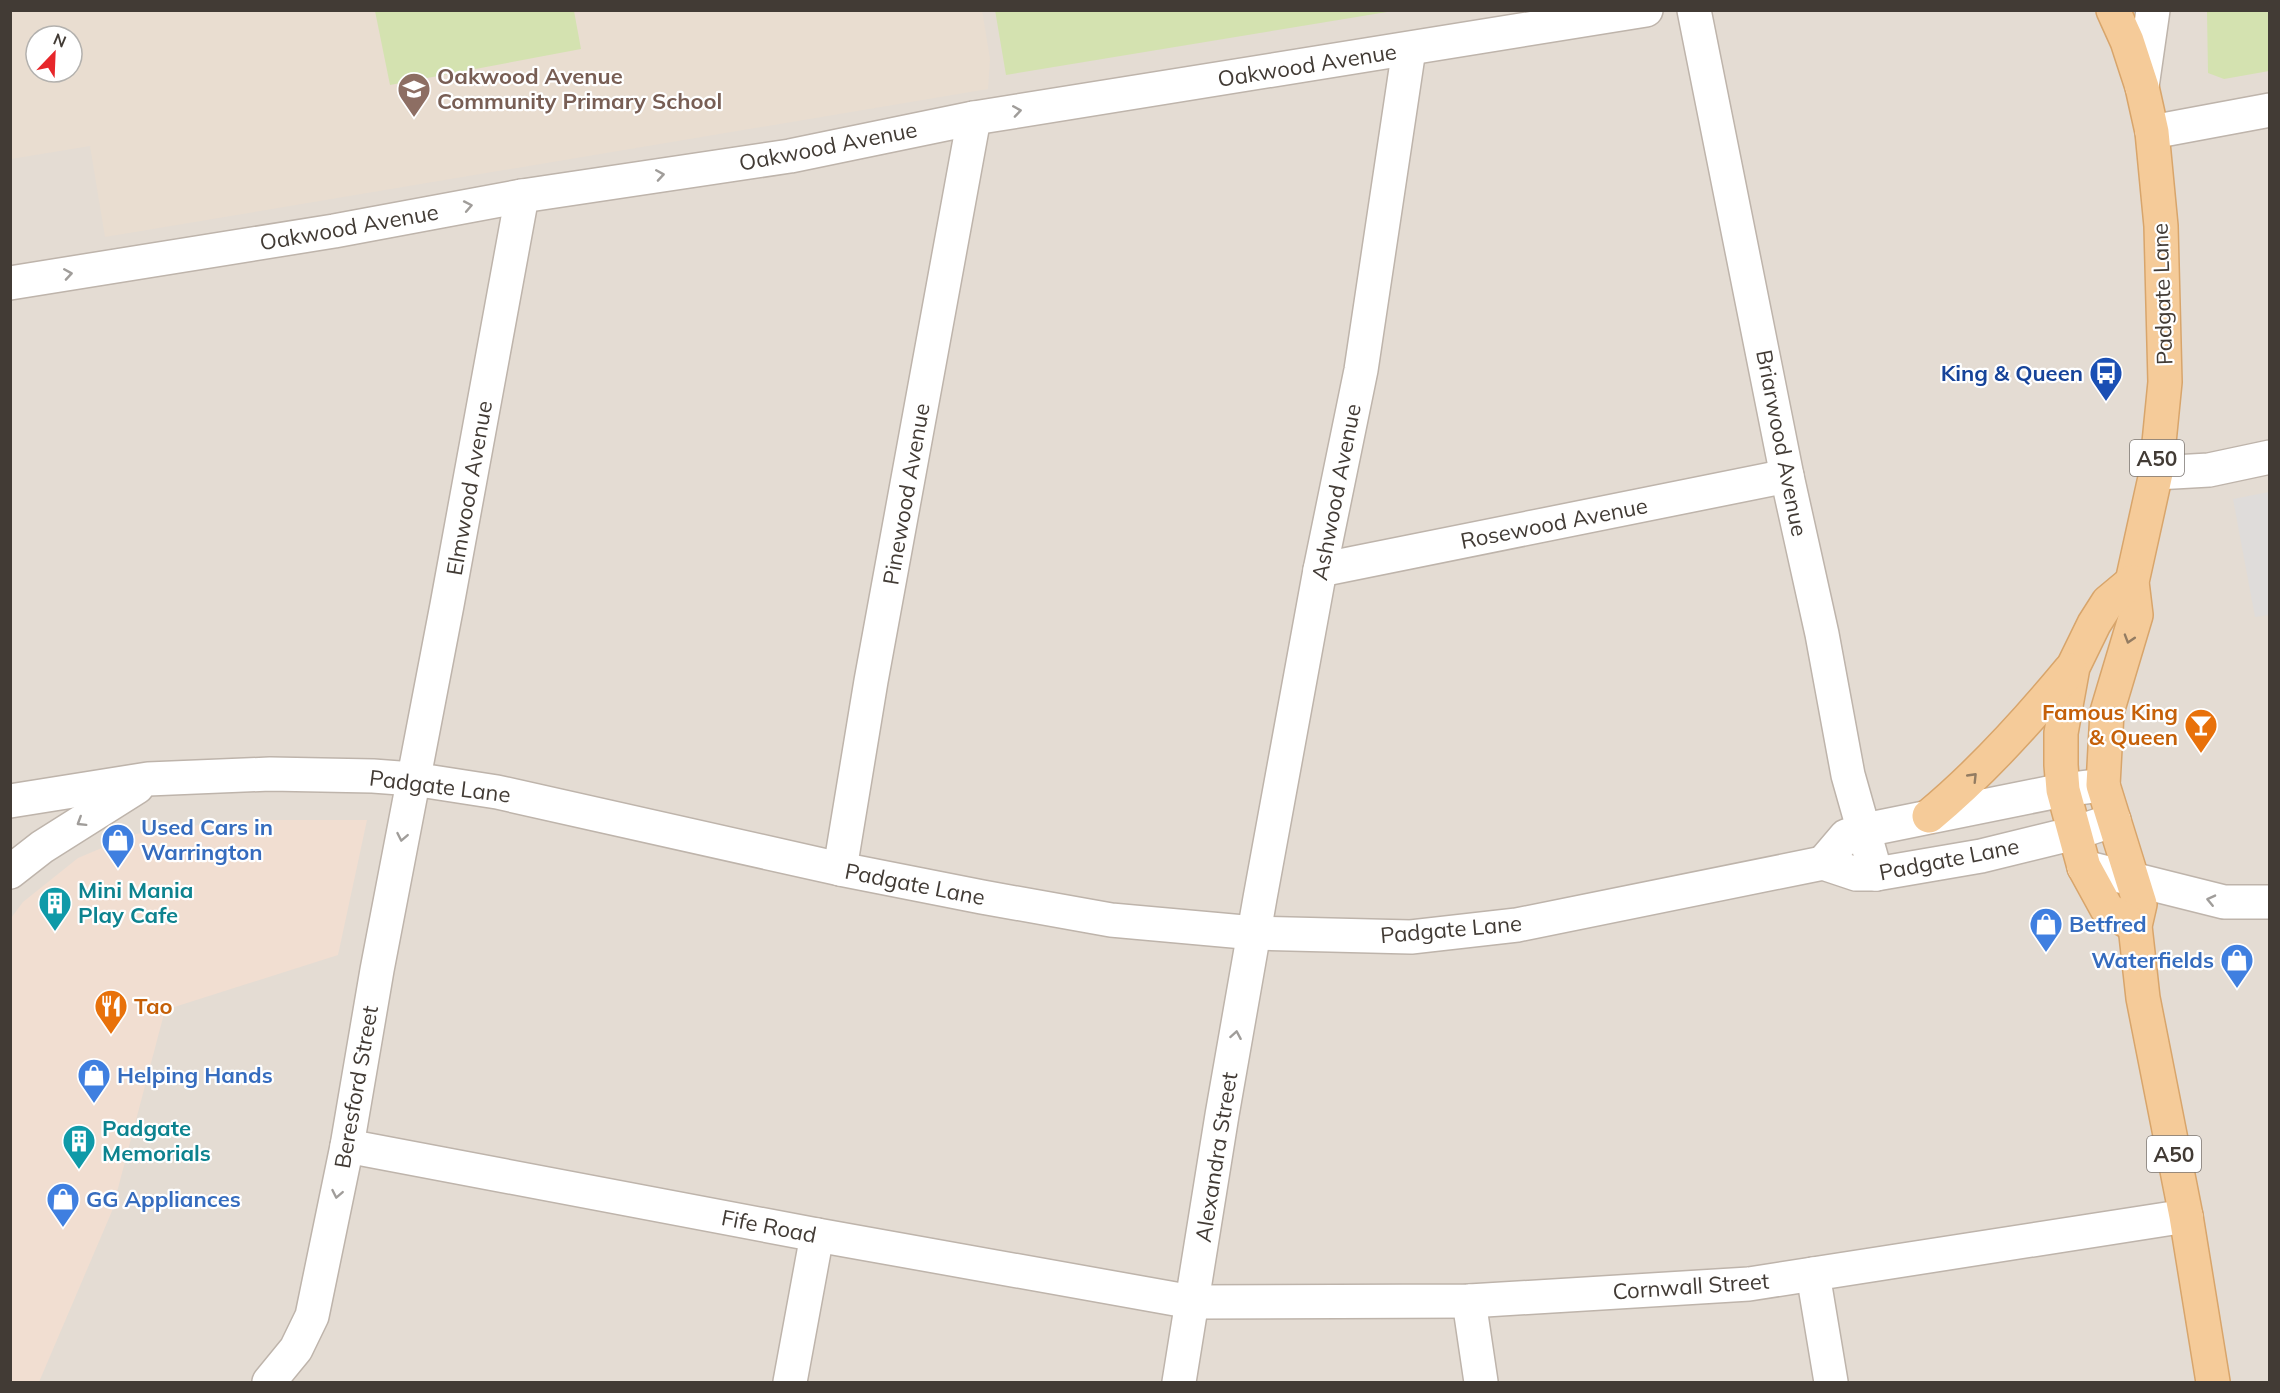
<svg xmlns="http://www.w3.org/2000/svg" width="2280" height="1393" font-family="Mulish,sans-serif">
<style>
.residential{fill:#e4dcd3;fill-rule:evenodd}
.commercial{fill:#f1ded1}
.education{fill:#e9ddd0;fill-rule:evenodd}
.green{fill:#d4e2b0}
.parking{fill:#dfdcda}
.lines{fill:none;stroke-linecap:round;stroke-linejoin:round}
.minor-casing{stroke:#beb4ab;stroke-width:36}
.major-casing{stroke:#d8a56b;stroke-width:36}
.minor{stroke:#fff;stroke-width:33}
.major{stroke:#f5cb99;stroke-width:33}
.oneway{stroke:#a09d9a}
.oneway2{stroke:#937c62}
.labels{text-anchor:middle;dominant-baseline:central;stroke-width:4.5;stroke-linejoin:round;paint-order:stroke}
.shield{fill:#fff;stroke:#7b7672;stroke-width:1.5}
.shield-label{font-size:21px;font-weight:bold;fill:#423b35}
.street-label{font-size:22px;fill:#423b35;stroke:#fff}
.education-label{font-size:22px;font-weight:bold;fill:#785e54;stroke:#fff;text-anchor:start}
.transit-label{font-size:22px;font-weight:bold;fill:#164399;stroke:#fff;text-anchor:end}
.food-label{font-size:22px;font-weight:bold;fill:#c56008;stroke:#fff;text-anchor:end}
.shop-label{font-size:22px;font-weight:bold;fill:#366cbe;stroke:#fff;text-anchor:start}
.culture-label{font-size:22px;font-weight:bold;fill:#0d838f;stroke:#fff;text-anchor:start}
</style>
<rect width="100%" height="100%" fill="#f1ebe5"/>
<path class="residential" d="M 11,11 L 2269,11 L 2269,1382 L 11,1382 ZM 36,36 L 72,36 L 72,72 L 36,72 Z"/>
<path class="commercial" d="M 234,820 L 367,820 L 338,955 L 165,1010 L 112,1211 L 39,1382 L 11,1382 L 11,918 L 23,902 L 78,858 L 135,834 Z"/>
<path class="education" d="M 982,10 L 990,59 L 988,89 L 105,237 L 90,146 L 11,159 L 11,11 ZM 36,36 L 72,36 L 72,72 L 36,72 Z"/>
<g class="green">
<path d="M 995,10 L 1393,10 L 1393,11 L 1006,75 Z"/>
<path d="M 375,11 L 574,11 L 581,49 L 390,85 Z"/>
<path d="M 2207,11 L 2269,11 L 2269,71 L 2224,79 L 2208,73 Z"/>
</g>
<path class="parking" d="M 2269,492 L 2269,615 L 2255,617 L 2233,499 Z"/>
<g class="lines">
<defs>
<g id="minor">
<path d="M 1694,10 L 1787,476 L 1822,634 L 1848,775 L 1876,874"/>
<path d="M 2142,87 L 2153,10"/>
<path d="M 2152,132 L 2270,110"/>
<path d="M 10,283 L 334,231 L 522,196 L 790,156 L 974,118 L 1646,10"/>
<path d="M 2156,473 L 2209,470 L 2270,457"/>
<path d="M 1320,570 L 1787,476"/>
<path d="M 10,801 L 148,779 L 270,774 L 373,776 L 413,779 L 497,792 L 840,869 L 982,897 L 1111,920 L 1255,933 L 1411,937 L 1517,925 L 1823,863 L 1856,874 L 1876,874 L 1981,856 L 2075,833 L 2114,820"/>
<path d="M 1823,863 L 1846,836 L 1865,830 L 2063,790 L 2103,785"/>
<path d="M 2084,867 L 2224,902 L 2270,902"/>
<path d="M 840,869 L 871,681 L 974,118"/>
<path d="M 10,872 L 42,847 L 137,787"/>
<path d="M 347,1146 L 817,1235 L 1192,1302 L 1469,1301 L 1749,1284 L 2186,1216"/>
<path d="M 1813,1274 L 1831,1382"/>
<path d="M 1469,1301 L 1481,1382"/>
<path d="M 269,1382 L 296,1349 L 312,1316 L 347,1146 L 377,970 L 447,605 L 522,196"/>
<path d="M 790,1382 L 817,1235"/>
<path d="M 1179,1382 L 1222,1115 L 1260,898 L 1320,570 L 1361,370 L 1409,49"/>
</g>
<g id="major">
<path d="M 2113,10 L 2127,41 L 2142,87 L 2152,132 L 2161,226 L 2165,382 L 2156,473 L 2132,582 L 2136,615 L 2107,712 L 2103,785 L 2140,904 L 2135,926 L 2143,998 L 2186,1216 L 2213,1382"/>
<path d="M 2132,582 L 2108,602 L 2094,624 L 2073,667 L 2061,733 L 2061,765 L 2063,790 L 2084,867 L 2107,909 L 2135,926"/>
<path d="M 1929,816 C 1981,773 2027,722 2070,670"/>
</g>
</defs>
<use href="#minor" class="minor-casing"/>
<use href="#major" class="major-casing"/>
<use href="#minor" class="minor"/>
<use href="#major" class="major"/>
</g>
<defs><path id="oneway-chevron" d="M-2-3.5L2.5 0L-2 3.5" fill="none" stroke-width="1.6" stroke-linecap="round" stroke-linejoin="round" transform="scale(1.5)"/></defs>
<g class="oneway">
<use href="#oneway-chevron" transform="translate(1017 111) rotate(-9)"/>
<use href="#oneway-chevron" transform="translate(660 175) rotate(-9)"/>
<use href="#oneway-chevron" transform="translate(468 206) rotate(-11)"/>
<use href="#oneway-chevron" transform="translate(68 274) rotate(-9)"/>
<use href="#oneway-chevron" transform="translate(81 822) rotate(148)"/>
<use href="#oneway-chevron" transform="translate(402 837) rotate(101)"/>
<use href="#oneway-chevron" transform="translate(2211 900) rotate(-167)"/>
<use href="#oneway-chevron" transform="translate(1236 1035) rotate(-80)"/>
<use href="#oneway-chevron" transform="translate(337 1194) rotate(101)"/>
</g>
<g class="oneway2">
<use href="#oneway-chevron" transform="translate(2129 639) rotate(107)"/>
<use href="#oneway-chevron" transform="translate(1973 777) rotate(-46)"/>
</g>
<defs>
<symbol id="school-pin" viewBox="-11 -11 22 30"><path d="M0 17L-7.5 6A9.5 9.5 0 1 1 7.5 6Z" fill="#8d6e63" stroke="#fff"/><path d="M0-5L7-2L0 1L-7-2ZM-4 1L0 2.5L4 1V4Q0 6-4 4Z" fill="#fff"/></symbol>
<symbol id="bus-pin" viewBox="-11 -11 22 30"><path d="M0 17L-7.5 6A9.5 9.5 0 1 1 7.5 6Z" fill="#1a4fb4" stroke="#fff"/><path d="M-5-6H5V4H4V6H2V4H-2V6H-4V4H-5ZM-3.5-4V0h7V-4ZM-3.5 1.2v1.5H-2V1.2ZM2 1.2v1.5H3.5V1.2Z" fill="#fff"/></symbol>
<symbol id="bar-pin" viewBox="-11 -11 22 30"><path d="M0 17L-7.5 6A9.5 9.5 0 1 1 7.5 6Z" fill="#e8710a" stroke="#fff"/><path d="M-6-5H6L.8 .8V4.5H3.5V6h-7V4.5H-.8V.8Z" fill="#fff"/></symbol>
<symbol id="shop-pin" viewBox="-11 -11 22 30"><path d="M0 17L-7.5 6A9.5 9.5 0 1 1 7.5 6Z" fill="#3f7fe0" stroke="#fff"/><path d="M-5-2.5h2.3a2.7 3.5 0 0 1 5.4 0H5L5.5 6h-11ZM-1.5-2.5h3a1.5 2.3 0 0 0-3 0Z" fill="#fff"/></symbol>
<symbol id="building-pin" viewBox="-11 -11 22 30"><path d="M0 17L-7.5 6A9.5 9.5 0 1 1 7.5 6Z" fill="#0f9aa8" stroke="#fff"/><path d="M-4-6H4V6H1V3H-1V6H-4ZM-2.5-4.3h1.7v1.8h-1.7ZM.8-4.3h1.7v1.8H.8ZM-2.5-1h1.7V.8h-1.7ZM.8-1h1.7V.8H.8Z" fill="#fff"/></symbol>
<symbol id="restaurant-pin" viewBox="-11 -11 22 30"><path d="M0 17L-7.5 6A9.5 9.5 0 1 1 7.5 6Z" fill="#e8710a" stroke="#fff"/><path d="M-5-6h1v4h1v-4h1v4h1v-4h1v5L-1.5 .5V6h-2V.5L-5-1ZM5-6V6H3V1.5H1.5Q1.5-4 5-6Z" fill="#fff"/></symbol>
</defs>
<g fill-rule="evenodd">
<use href="#school-pin" x="395" y="70" width="38" height="52"/>
<use href="#bus-pin" x="2087" y="354" width="38" height="52"/>
<use href="#bar-pin" x="2182" y="706" width="38" height="52"/>
<use href="#shop-pin" x="99" y="821" width="38" height="52"/>
<use href="#building-pin" x="36" y="884" width="38" height="52"/>
<use href="#shop-pin" x="2027" y="905" width="38" height="52"/>
<use href="#shop-pin" x="2218" y="941" width="38" height="52"/>
<use href="#restaurant-pin" x="92" y="987" width="38" height="52"/>
<use href="#shop-pin" x="75" y="1056" width="38" height="52"/>
<use href="#building-pin" x="60" y="1122" width="38" height="52"/>
<use href="#shop-pin" x="44" y="1180" width="38" height="52"/>
</g>
<g class="labels">
<g class="shield">
<rect x="2130" y="440" width="54" height="36" rx="4.5"/>
<rect x="2147" y="1136" width="54" height="36" rx="4.5"/>
</g>
<g class="shield-label">
<text x="2157" y="458">A50</text>
<text x="2174" y="1154">A50</text>
</g>
<g class="street-label">
<text transform="translate(1307 65) rotate(-9)">Oakwood Avenue</text>
<text transform="translate(828 146) rotate(-11)">Oakwood Avenue</text>
<text transform="translate(349 227) rotate(-10)">Oakwood Avenue</text>
<text transform="translate(2162 294) rotate(-92)">Padgate Lane</text>
<text transform="translate(1782 443) rotate(79)">Briarwood Avenue</text>
<text transform="translate(469 488) rotate(-80)">Elmwood Avenue</text>
<text transform="translate(1336 492) rotate(-79)">Ashwood Avenue</text>
<text transform="translate(906 494) rotate(-80)">Pinewood Avenue</text>
<text transform="translate(1554 523) rotate(-11)">Rosewood Avenue</text>
<text transform="translate(440 786) rotate(7)">Padgate Lane</text>
<text transform="translate(1949 859) rotate(-11)">Padgate Lane</text>
<text transform="translate(915 884) rotate(11)">Padgate Lane</text>
<text transform="translate(1451 929) rotate(-5)">Padgate Lane</text>
<text transform="translate(356 1087) rotate(-80)">Beresford Street</text>
<text transform="translate(1216 1157) rotate(-81)">Alexandra Street</text>
<text transform="translate(769 1226) rotate(11)">Fife Road</text>
<text transform="translate(1691 1286) rotate(-4)">Cornwall Street</text>
</g>
<g class="education-label">
<text x="437" y="76">Oakwood Avenue<tspan x="437" dy="25">Community Primary School</tspan></text>
</g>
<g class="transit-label">
<text x="2083" y="373">King &amp; Queen</text>
</g>
<g class="food-label">
<text x="2178" y="712">Famous King<tspan x="2178" dy="25">&amp; Queen</tspan></text>
<text x="134" y="1006" text-anchor="start">Tao</text>
</g>
<g class="shop-label">
<text x="141" y="827">Used Cars in<tspan x="141" dy="25">Warrington</tspan></text>
<text x="2069" y="924">Betfred</text>
<text x="2214" y="960" text-anchor="end">Waterfields</text>
<text x="117" y="1075">Helping Hands</text>
<text x="86" y="1199">GG Appliances</text>
</g>
<g class="culture-label">
<text x="78" y="890">Mini Mania<tspan x="78" dy="25">Play Cafe</tspan></text>
<text x="102" y="1128">Padgate<tspan x="102" dy="25">Memorials</tspan></text>
</g>
</g>
<rect width="2280" height="1393" fill="none" stroke="#423b35" stroke-width="24"/>
<g transform="translate(54 54) rotate(23)"><circle r="28" fill="#ffffff" stroke="#b3b1ae" stroke-width="1.5"/>
<path d="M0-4.5L10 22L0 15L-10 22Z" fill="#e7262a"/>
<text y="-9" font-size="16" font-weight="bold" text-anchor="middle" fill="#423b35">N</text>
</g>
</svg>
